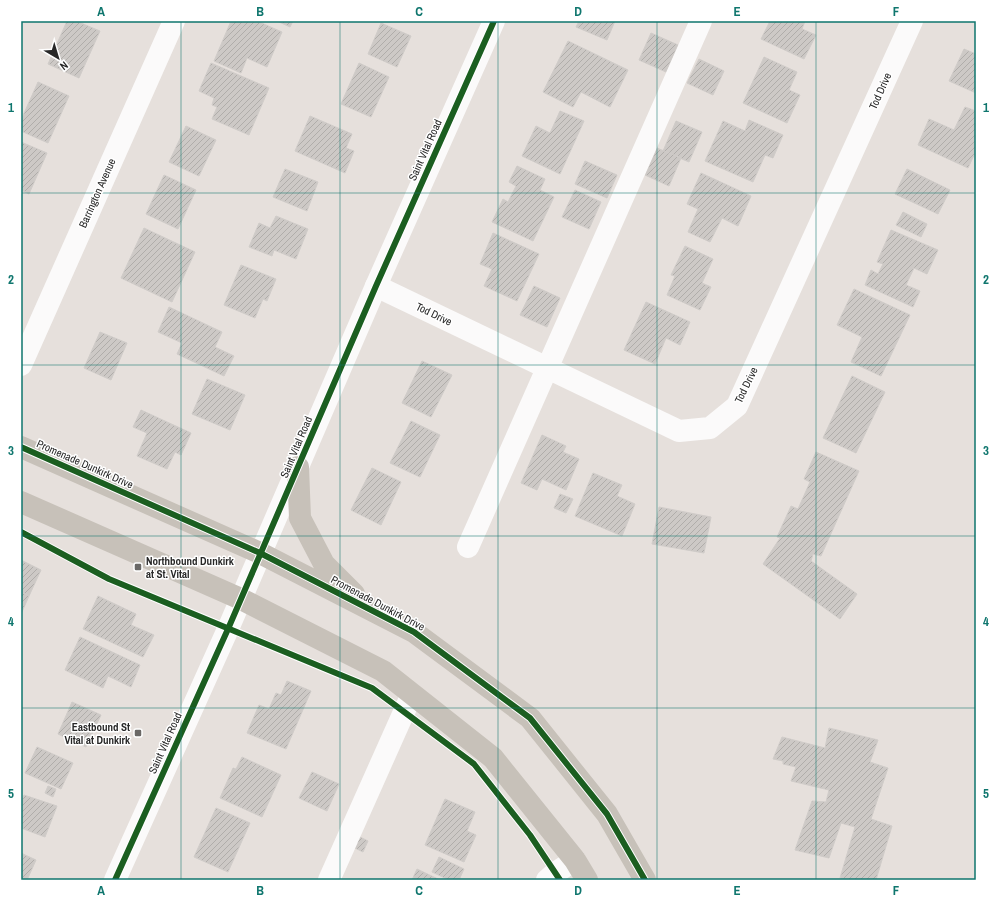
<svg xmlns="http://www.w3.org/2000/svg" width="997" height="901" font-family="'Archivo Narrow',sans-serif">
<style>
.building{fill:url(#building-hatch);stroke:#d0ccc9}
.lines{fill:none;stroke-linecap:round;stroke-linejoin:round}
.path{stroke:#c4c3c3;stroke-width:2.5;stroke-dasharray:3 2;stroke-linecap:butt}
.minor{stroke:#fbfafa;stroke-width:22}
.major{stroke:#c7c1b9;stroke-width:22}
.cycleway-casing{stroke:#fff;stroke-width:8}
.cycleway{stroke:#1b5e20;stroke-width:6}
.grid{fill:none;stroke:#0f766e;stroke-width:1;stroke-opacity:0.55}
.poi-dot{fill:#6a6866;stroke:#fff;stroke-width:1.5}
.labels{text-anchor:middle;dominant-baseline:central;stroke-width:3;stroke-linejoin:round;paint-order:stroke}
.street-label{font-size:11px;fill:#272727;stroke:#fff}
.poi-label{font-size:11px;font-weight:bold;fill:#272727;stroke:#fff;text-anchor:start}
.neatline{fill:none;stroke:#0f766e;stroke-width:1.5}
.grid-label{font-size:13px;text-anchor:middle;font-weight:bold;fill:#0f766e}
</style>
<defs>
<pattern id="building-hatch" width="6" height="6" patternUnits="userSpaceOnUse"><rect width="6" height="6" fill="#cdc9c6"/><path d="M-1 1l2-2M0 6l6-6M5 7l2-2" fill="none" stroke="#b0adaa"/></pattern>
</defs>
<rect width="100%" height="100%" fill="#e6e0dc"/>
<g class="building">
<path d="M 67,21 L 76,21 L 100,31 L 79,78 L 48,64 Z"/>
<path d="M 231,21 L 257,21 L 282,32 L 267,67 L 247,58 L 241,73 L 214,61 Z"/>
<path d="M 277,21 L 293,21 L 290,27 Z"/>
<path d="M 579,21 L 615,21 L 607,40 L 576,27 Z"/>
<path d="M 770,21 L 805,21 L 802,29 L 816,35 L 804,59 L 761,39 Z"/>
<path d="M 381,23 L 411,36 L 397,67 L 368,54 Z"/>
<path d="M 651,33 L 678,45 L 666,72 L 639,60 Z"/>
<path d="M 568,41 L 628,70 L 610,107 L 581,92 L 573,107 L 543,92 Z"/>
<path d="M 964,49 L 976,54 L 976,93 L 949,81 Z"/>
<path d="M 764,57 L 797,72 L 789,90 L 800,95 L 787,123 L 743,103 Z"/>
<path d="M 699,59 L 724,71 L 713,95 L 687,83 Z"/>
<path d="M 211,63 L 269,88 L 249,135 L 212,119 L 217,107 L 212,105 L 214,98 L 199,91 Z"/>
<path d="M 359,63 L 389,77 L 371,117 L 341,104 Z"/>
<path d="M 38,82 L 69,96 L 48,143 L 21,131 L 21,120 Z"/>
<path d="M 965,107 L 976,111 L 976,151 L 968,168 L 918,145 L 929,119 L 954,130 Z"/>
<path d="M 560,111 L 584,121 L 560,174 L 522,156 L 536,126 L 550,133 Z"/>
<path d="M 310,116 L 352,134 L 346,148 L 354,151 L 345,173 L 295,151 Z"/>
<path d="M 749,120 L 783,135 L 773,158 L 765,155 L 753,182 L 705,161 L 723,121 L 745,131 Z"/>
<path d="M 676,121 L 702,132 L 689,162 L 663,151 Z"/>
<path d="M 186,126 L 216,140 L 199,176 L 169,162 Z"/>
<path d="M 21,142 L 47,153 L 29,194 L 21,190 Z"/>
<path d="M 657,148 L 681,158 L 669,186 L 645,175 Z"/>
<path d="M 585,161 L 617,175 L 607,198 L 575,184 Z"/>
<path d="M 517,166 L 545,179 L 540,190 L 554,197 L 533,241 L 492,222 L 503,199 L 508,202 L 516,186 L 509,182 Z"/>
<path d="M 285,169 L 318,182 L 307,211 L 273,197 Z"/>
<path d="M 907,169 L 950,190 L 938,214 L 895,194 Z"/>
<path d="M 701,173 L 751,196 L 738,226 L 722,218 L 710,242 L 688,232 L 698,209 L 687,204 Z"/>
<path d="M 164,175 L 196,190 L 178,229 L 146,214 Z"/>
<path d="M 575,190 L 601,202 L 589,229 L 562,217 Z"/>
<path d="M 903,212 L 927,224 L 921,237 L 896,225 Z"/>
<path d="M 276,216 L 308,229 L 296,259 L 274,250 L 272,256 L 249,247 L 259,223 L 270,228 Z"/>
<path d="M 144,228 L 195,252 L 172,302 L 121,278 Z"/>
<path d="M 891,230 L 938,250 L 927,274 L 914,268 L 906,285 L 920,291 L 913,307 L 865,285 L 871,270 L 878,274 L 883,264 L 877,262 Z"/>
<path d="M 493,233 L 539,254 L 517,301 L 484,286 L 492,269 L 480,264 Z"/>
<path d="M 685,246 L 713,259 L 702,283 L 711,287 L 700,310 L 667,295 L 675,276 L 671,275 Z"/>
<path d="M 241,265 L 276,279 L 267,301 L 263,299 L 255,318 L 224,305 Z"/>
<path d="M 534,286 L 560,298 L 547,327 L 520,315 Z"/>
<path d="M 854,289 L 910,315 L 881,376 L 851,362 L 862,337 L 837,325 Z"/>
<path d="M 646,302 L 690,322 L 680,345 L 666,338 L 655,364 L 624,350 Z"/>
<path d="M 169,307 L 222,332 L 215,347 L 234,356 L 224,376 L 177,354 L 182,343 L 158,332 Z"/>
<path d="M 100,332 L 127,343 L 111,380 L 84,368 Z"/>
<path d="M 422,361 L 452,375 L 431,417 L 402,403 Z"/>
<path d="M 852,376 L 885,392 L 856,453 L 823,438 Z"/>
<path d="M 207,379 L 245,395 L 230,430 L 192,414 Z"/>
<path d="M 141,410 L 191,433 L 181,455 L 175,452 L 167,469 L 137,456 L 147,433 L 133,427 Z"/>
<path d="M 411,421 L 440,435 L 420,477 L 390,463 Z"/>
<path d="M 542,435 L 566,446 L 563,452 L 579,459 L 566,490 L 542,479 L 537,490 L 521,483 Z"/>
<path d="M 816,452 L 859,471 L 821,556 L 813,554 L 811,561 L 857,594 L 840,619 L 763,564 L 780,538 L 777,537 L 791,506 L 798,509 L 810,482 L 804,479 Z"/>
<path d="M 372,468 L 401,482 L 381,525 L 351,510 Z"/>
<path d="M 593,473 L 622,485 L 617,496 L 635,504 L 622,536 L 575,516 Z"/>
<path d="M 560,494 L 573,499 L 566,513 L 554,508 Z"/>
<path d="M 659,507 L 711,517 L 704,553 L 652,544 Z"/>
<path d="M 21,560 L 41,570 L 29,596 L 21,592 Z"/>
<path d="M 21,592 L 29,596 L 21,614 Z"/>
<path d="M 98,596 L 136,614 L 131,625 L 154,635 L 143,657 L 83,629 Z"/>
<path d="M 80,637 L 140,665 L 131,687 L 108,676 L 103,688 L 65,670 Z"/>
<path d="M 287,681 L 311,691 L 286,749 L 247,733 L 259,705 L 269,709 L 276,693 L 281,695 Z"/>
<path d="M 72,702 L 101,715 L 86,747 L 58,734 Z"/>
<path d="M 829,728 L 878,740 L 870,762 L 888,768 L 871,819 L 892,826 L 876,880 L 847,880 L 840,878 L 855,827 L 841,823 L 829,858 L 795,850 L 812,801 L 826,802 L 829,790 L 791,781 L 796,767 L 783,764 L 783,761 L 773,759 L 782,737 L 825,748 Z"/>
<path d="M 37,747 L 73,763 L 61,789 L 25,773 Z"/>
<path d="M 242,757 L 281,775 L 262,817 L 220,798 L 233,768 L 236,769 Z"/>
<path d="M 312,772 L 339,784 L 327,811 L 299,798 Z"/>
<path d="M 48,786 L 56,789 L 53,797 L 45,793 Z"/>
<path d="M 24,795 L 57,806 L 45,837 L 21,828 L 21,803 Z"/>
<path d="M 445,799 L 475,812 L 467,831 L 476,835 L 464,862 L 425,845 Z"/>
<path d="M 216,808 L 250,823 L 228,872 L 194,857 Z"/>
<path d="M 358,836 L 368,841 L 363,852 L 353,847 Z"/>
<path d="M 21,853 L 36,860 L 27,880 L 21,880 Z"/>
<path d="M 439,857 L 464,869 L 459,880 L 449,880 L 432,872 Z"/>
<path d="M 417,869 L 440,880 L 412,880 Z"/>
</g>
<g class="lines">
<path class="path" d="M 21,532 L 109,579"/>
<g class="minor">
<path d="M 376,286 L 679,431 L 710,428 L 737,406 L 912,21"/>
<path d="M 21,365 L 174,21"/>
<path d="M 468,547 L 701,21"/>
<path d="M 115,880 L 228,629 L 376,286 L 494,21"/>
<path d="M 329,880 L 412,694"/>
<path d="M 547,880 L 555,873 L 575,860"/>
</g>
<g class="major">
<path d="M 21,447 L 260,553 L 414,632 L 530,718 L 607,814 L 645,880"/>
<path d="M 298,467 L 300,518 L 324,564 L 354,594"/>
<path d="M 21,502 L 241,599 L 383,671 L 493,758 L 575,860 L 587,880"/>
</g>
<defs>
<g id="cycleway">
<path d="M 21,447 L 260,553 L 414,632 L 530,718 L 607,814 L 645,880"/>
<path d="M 21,532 L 109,579 L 372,688 L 474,764 L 530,835 L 560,880"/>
<path d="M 115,880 L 228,629 L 376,286 L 494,21"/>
</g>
</defs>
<use href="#cycleway" class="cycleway-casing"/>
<use href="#cycleway" class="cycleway"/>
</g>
<path class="grid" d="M 181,21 L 181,880M 340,21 L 340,880M 498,21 L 498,880M 657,21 L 657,880M 816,21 L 816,880M 21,193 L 976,193M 21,365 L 976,365M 21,536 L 976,536M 21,708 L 976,708"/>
<g class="poi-dot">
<rect x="134" y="563" width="8" height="8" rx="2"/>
<rect x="134" y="729" width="8" height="8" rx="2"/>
</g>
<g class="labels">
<g class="street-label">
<text transform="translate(880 91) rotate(-66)">Tod Drive</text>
<text transform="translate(425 150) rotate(-66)">Saint Vital Road</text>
<text transform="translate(97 193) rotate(-66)">Barrington Avenue</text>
<text transform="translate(434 314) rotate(26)">Tod Drive</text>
<text transform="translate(746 385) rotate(-64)">Tod Drive</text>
<text transform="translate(296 447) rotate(-67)">Saint Vital Road</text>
<text transform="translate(85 464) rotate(24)">Promenade Dunkirk Drive</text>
<text transform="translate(378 603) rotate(28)">Promenade Dunkirk Drive</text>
<text transform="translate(165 743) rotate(-66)">Saint Vital Road</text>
</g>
<g class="poi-label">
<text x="146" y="561">Northbound Dunkirk<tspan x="146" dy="13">at St. Vital</tspan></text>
<text x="130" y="727" text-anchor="end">Eastbound St<tspan x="130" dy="13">Vital at Dunkirk</tspan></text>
</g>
</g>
<rect width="997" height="901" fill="none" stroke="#ffffff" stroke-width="44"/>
<g transform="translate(58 58) rotate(142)" stroke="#ffffff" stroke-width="3" paint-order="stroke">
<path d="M0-3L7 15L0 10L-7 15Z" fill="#272727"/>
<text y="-6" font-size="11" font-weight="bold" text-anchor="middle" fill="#272727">N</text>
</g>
<rect x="22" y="22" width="953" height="857" class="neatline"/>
<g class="grid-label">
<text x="101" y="16">A</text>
<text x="260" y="16">B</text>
<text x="419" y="16">C</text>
<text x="578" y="16">D</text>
<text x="737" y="16">E</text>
<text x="896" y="16">F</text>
<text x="11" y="112">1</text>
<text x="986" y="112">1</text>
<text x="11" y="284">2</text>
<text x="986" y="284">2</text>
<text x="11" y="455">3</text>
<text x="986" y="455">3</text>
<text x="11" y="626">4</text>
<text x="986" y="626">4</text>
<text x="11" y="798">5</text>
<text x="986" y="798">5</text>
<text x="101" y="895">A</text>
<text x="260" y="895">B</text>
<text x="419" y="895">C</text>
<text x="578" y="895">D</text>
<text x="737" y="895">E</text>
<text x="896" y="895">F</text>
</g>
</svg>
